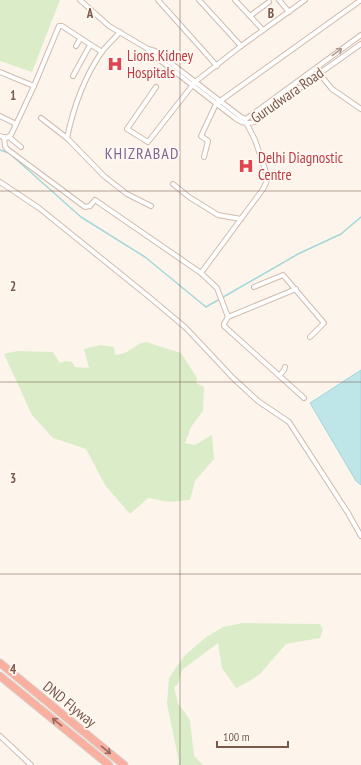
<svg xmlns="http://www.w3.org/2000/svg" width="361" height="765" font-family="'PT Sans Narrow',sans-serif">
<style>
.green{fill:#daedc8}
.water{fill:#bee6e9;stroke:#a3d7db}
.lines{fill:none;stroke-linecap:round;stroke-linejoin:round}
.stream{stroke:#a3d7db;stroke-width:1.5}
.minor-casing{stroke:#d1bbaf;stroke-width:6}
.motorway-casing{stroke:#dad0cd;stroke-width:9}
.minor{stroke:#fff;stroke-width:4}
.motorway{stroke:#f9b0a1;stroke-width:7}
.oneway{stroke:#af9b94}
.oneway2{stroke:#936a5d}
.grid{fill:none;stroke:#7a584c;stroke-width:1;stroke-opacity:0.55}
.labels{text-anchor:middle;dominant-baseline:central;stroke-width:3.5;stroke-linejoin:round;paint-order:stroke}
.health-label{font-size:15px;fill:#be3a42;stroke:#fff9f2;text-anchor:start}
.street-label{font-size:15px;fill:#7a584c;stroke:#fff9f2}
.neighbourhood-label{font-size:16px;letter-spacing:1px;fill:#806596;stroke:#fff9f2}
.grid-label{font-size:13px;text-anchor:middle;font-weight:bold;fill:#7a584c;stroke:#fff9f2;stroke-width:3.5;stroke-linejoin:round;paint-order:stroke}
</style>
<rect width="100%" height="100%" fill="#fdf5eb"/>
<g class="green">
<path d="M 0,0 L 60,0 L 32,72 L 0,61 Z"/>
<path d="M 146,342 L 181,353 L 197,378 L 196,383 L 204,387 L 203,411 L 191,427 L 185,443 L 195,445 L 212,435 L 214,459 L 195,481 L 190,500 L 170,502 L 148,498 L 130,514 L 105,485 L 86,449 L 53,438 L 32,415 L 4,354 L 17,351 L 53,352 L 60,363 L 65,361 L 72,362 L 75,367 L 89,368 L 84,349 L 101,345 L 114,347 L 115,355 L 125,353 L 141,343 Z"/>
<path d="M 243,623 L 320,624 L 323,629 L 320,638 L 286,644 L 260,674 L 248,682 L 236,688 L 222,668 L 218,643 L 182,670 L 178,684 L 174,687 L 178,703 L 190,720 L 194,756 L 203,765 L 177,765 L 179,762 L 167,704 L 169,678 L 184,656 L 205,638 L 223,627 Z"/>
</g>
<path class="water" d="M 361,370 L 361,485 L 356,481 L 310,403 Z"/>
<g class="lines">
<path class="stream" d="M 0,150 L 9,153 L 81,217 L 145,257 L 206,307 L 298,254 L 341,234 L 361,217"/>
<defs>
<g id="minor">
<path d="M 80,0 L 109,26 L 148,49 L 152,54 L 235,118 C 242,123 248,125 256,121 L 313,78 L 361,44"/>
<path d="M 158,0 L 217,66"/>
<path d="M 199,0 L 241,46"/>
<path d="M 235,0 L 263,30"/>
<path d="M 279,0 L 289,12"/>
<path d="M 250,16 L 269,2"/>
<path d="M 76,46 L 80,39"/>
<path d="M 148,49 L 155,51 L 241,117 L 246,119 L 361,35"/>
<path d="M 0,72 L 34,86"/>
<path d="M 318,72 L 332,89 L 361,109"/>
<path d="M 73,76 L 90,45"/>
<path d="M 156,87 L 127,129 L 148,142 L 195,82 L 241,46 L 305,0"/>
<path d="M 0,116 L 16,124"/>
<path d="M 41,118 L 67,138 L 104,176 L 127,194 L 151,206"/>
<path d="M 0,136 L 6,138 L 11,135 L 34,86 L 59,26 L 62,26 L 102,52"/>
<path d="M 4,137 L 5,146 L 7,149 L 85,207 L 90,206 L 95,200 L 201,273 L 217,288 L 228,317 L 224,324 L 224,326 L 304,398"/>
<path d="M 9,137 L 21,147"/>
<path d="M 67,138 C 73,109 84,78 101,53 C 106,46 114,39 120,32"/>
<path d="M 204,157 L 208,141 L 201,136 L 216,104 L 361,0"/>
<path d="M 0,182 L 39,208 L 148,296 L 186,328 L 233,378 L 258,401 L 289,422 L 348,513 L 361,536"/>
<path d="M 173,184 L 189,197 L 218,215 L 241,219"/>
<path d="M 201,273 L 263,189 L 267,181 L 267,175 L 255,140 L 246,122"/>
<path d="M 254,287 L 283,275 L 324,323 L 310,337"/>
<path d="M 228,317 L 296,289"/>
<path d="M 280,375 L 284,370 L 285,367"/>
<path d="M 0,736 L 31,765"/>
</g>
<g id="motorway">
<path d="M 0,663 L 124,765"/>
<path d="M 0,676 L 109,765"/>
</g>
</defs>
<use href="#minor" class="minor-casing"/>
<use href="#motorway" class="motorway-casing"/>
<use href="#minor" class="minor"/>
<use href="#motorway" class="motorway"/>
</g>
<defs><path id="oneway-shaft" d="M-6 0H5M1.5-3L5.5 0L1.5 3" fill="none" stroke-width="1.6" stroke-linecap="round" stroke-linejoin="round"/></defs>
<use class="oneway" href="#oneway-shaft" transform="translate(337 52) rotate(-36)"/>
<g class="oneway2">
<use href="#oneway-shaft" transform="translate(57 722) rotate(-141)"/>
<use href="#oneway-shaft" transform="translate(106 750) rotate(39)"/>
</g>
<path class="grid" d="M 180,0 L 180,765M 0,191 L 361,191M 0,382 L 361,382M 0,574 L 361,574"/>
<defs>
<symbol id="hospital-bare" viewBox="-9 -9 18 18"><path d="M-5-5h3v3.5h4V-5h3V5h-3V1.5h-4V5h-3Z" fill="#e0444e" stroke="#fff9f2" stroke-width="2.5" paint-order="stroke"/></symbol>
</defs>
<g fill-rule="evenodd">
<use href="#hospital-bare" x="104" y="53" width="22" height="22"/>
<use href="#hospital-bare" x="235" y="155" width="22" height="22"/>
</g>
<g class="labels">
<g class="health-label">
<text x="127" y="55">Lions Kidney<tspan x="127" dy="17">Hospitals</tspan></text>
<text x="258" y="157">Delhi Diagnostic<tspan x="258" dy="17">Centre</tspan></text>
</g>
<g class="street-label">
<text transform="translate(287 95) rotate(-35)">Gurudwara Road</text>
<text transform="translate(70 704) rotate(39)">DND Flyway</text>
</g>
<g class="neighbourhood-label">
<text x="142" y="153">KHIZRABAD</text>
</g>
</g>
<g class="grid-label">
<text x="90" y="18">A</text>
<text x="271" y="18">B</text>
<text x="13" y="100">1</text>
<text x="13" y="291">2</text>
<text x="13" y="483">3</text>
<text x="13" y="674">4</text>
</g>
<path d="M217 741v6h71v-6" fill="none" stroke="#7a584c" stroke-width="2"/>
<text x="223" y="741" font-size="12" fill="#7a584c" stroke="#fff9f2" stroke-width="3" paint-order="stroke">100 m</text>
</svg>
